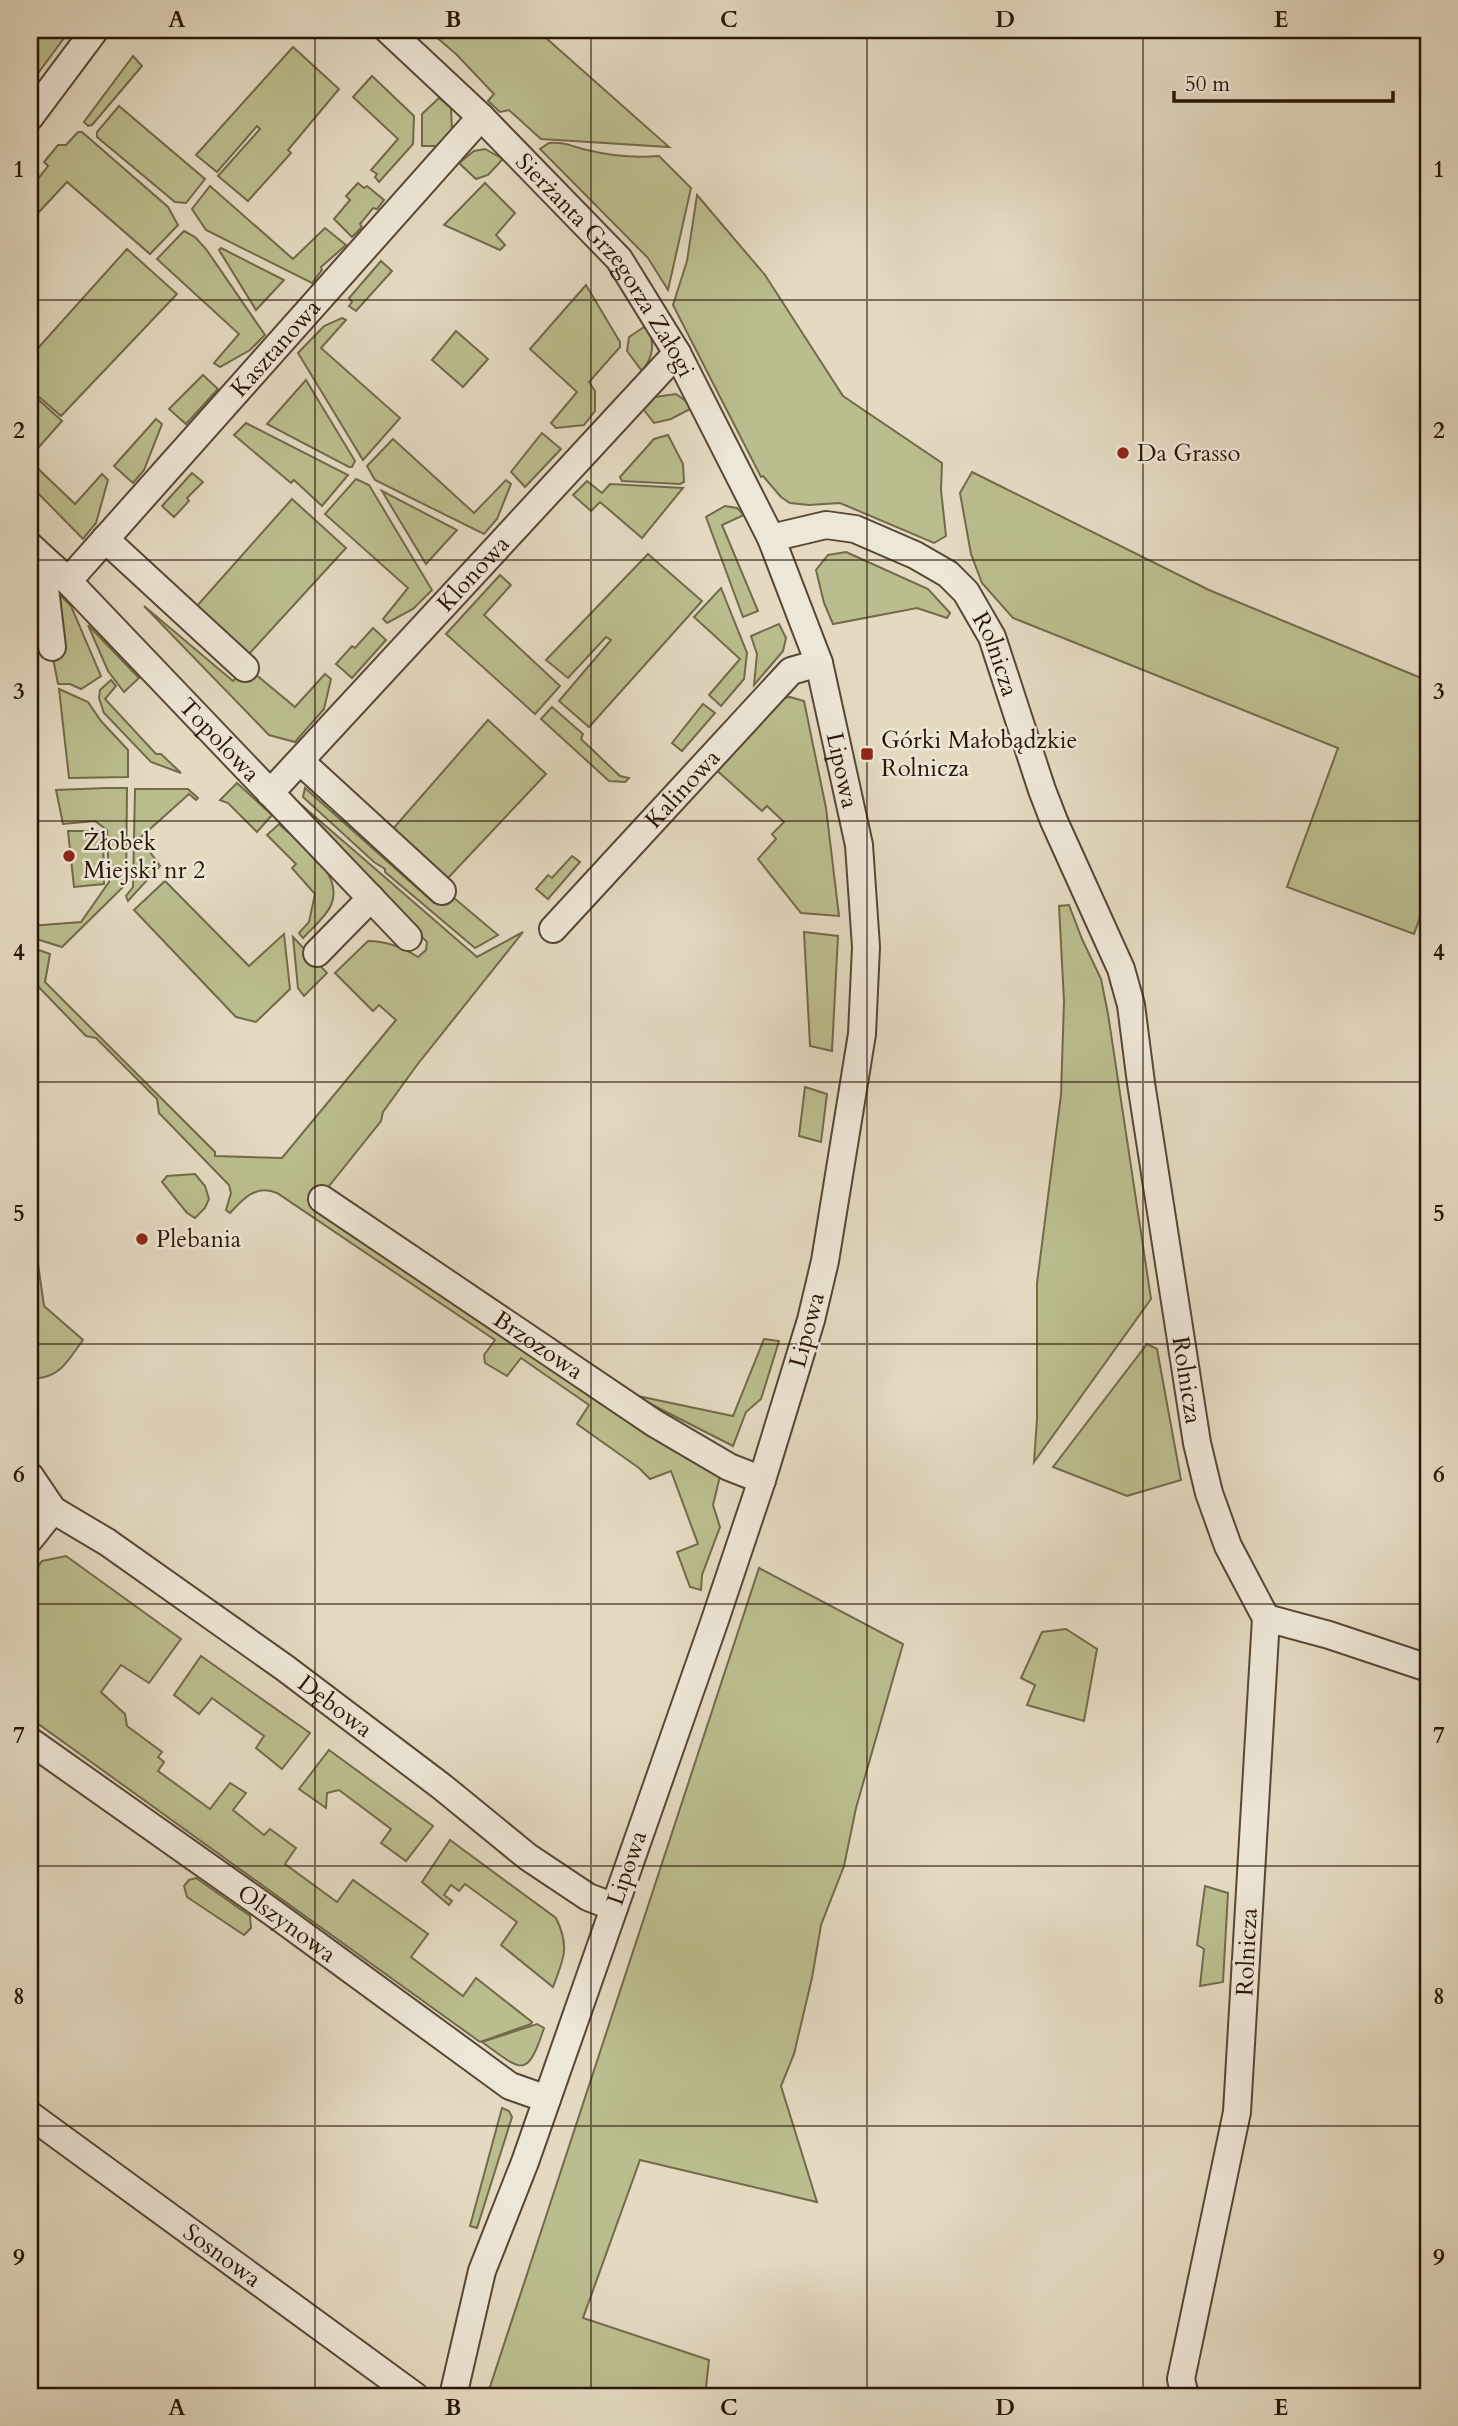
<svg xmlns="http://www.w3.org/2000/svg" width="1458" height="2426" font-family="Cardo,serif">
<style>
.green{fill:#bbbd8e;stroke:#726a4a;stroke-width:2}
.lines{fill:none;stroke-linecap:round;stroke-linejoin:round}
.street-casing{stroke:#584735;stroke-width:30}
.street{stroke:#ede7d7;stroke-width:26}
.grid{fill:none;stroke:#2a1606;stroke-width:2;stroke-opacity:0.55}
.poi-dot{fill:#8f2418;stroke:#ede7d7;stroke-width:2.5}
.labels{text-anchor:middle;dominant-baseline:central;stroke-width:5;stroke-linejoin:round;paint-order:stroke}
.street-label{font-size:24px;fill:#2a1606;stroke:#ede7d7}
.poi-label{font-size:24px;fill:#2a1606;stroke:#ede7d7;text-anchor:start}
.neatline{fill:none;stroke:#2a1606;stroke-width:2.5}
.grid-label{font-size:23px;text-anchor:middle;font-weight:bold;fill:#2a1606}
</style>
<rect width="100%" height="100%" fill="#e3dac1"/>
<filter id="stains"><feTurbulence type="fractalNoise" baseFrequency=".00286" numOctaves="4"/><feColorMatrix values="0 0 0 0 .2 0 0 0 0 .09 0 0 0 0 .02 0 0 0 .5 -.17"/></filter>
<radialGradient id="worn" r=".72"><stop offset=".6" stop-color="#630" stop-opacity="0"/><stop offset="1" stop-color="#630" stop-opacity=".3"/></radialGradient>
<g class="green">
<path d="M 30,30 L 70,30 L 30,84 Z"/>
<path d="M 428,30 L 537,30 L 669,147 L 541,139 L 509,110 L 500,112 L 488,101 L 494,94 L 456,54 Z"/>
<path d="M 293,47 L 339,89 L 288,150 L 291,153 L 248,201 L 218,176 L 260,129 L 257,126 L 217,172 L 196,155 Z"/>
<path d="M 133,56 L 142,66 L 92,125 L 88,126 L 84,122 Z"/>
<path d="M 372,76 L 414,116 L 413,144 L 379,182 L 375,177 L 377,174 L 371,170 L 398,139 L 353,97 Z"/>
<path d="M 439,98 L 451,108 L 452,130 L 444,146 L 422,146 L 422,114 Z"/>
<path d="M 119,106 L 205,179 L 186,203 L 175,202 L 97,137 L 97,132 Z"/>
<path d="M 78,132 L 82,132 L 168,207 L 178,225 L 150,254 L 67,182 L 38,213 L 30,206 L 30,182 L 33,178 L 37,180 L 48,166 L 44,162 L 58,145 L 66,145 Z"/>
<path d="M 549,143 C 566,142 570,146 587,150 C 611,156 634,158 659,156 L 691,188 L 668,290 L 648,258 L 540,149 Z"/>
<path d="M 485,149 L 503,159 L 488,175 L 476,179 L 459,163 L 474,151 Z"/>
<path d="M 358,183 L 364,188 L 367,186 L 384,200 L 377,209 L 373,208 L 360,224 L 362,227 L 352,237 L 334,219 L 350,200 L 346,196 Z"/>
<path d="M 485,183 L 515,213 L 496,235 L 505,245 L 500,250 L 444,225 Z"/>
<path d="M 210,186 L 293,259 L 325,228 L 346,245 L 321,267 L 322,270 L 312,283 L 206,230 L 192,209 Z"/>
<path d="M 697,195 L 765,275 L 843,396 L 942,463 L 941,490 L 946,536 L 934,543 L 840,503 L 809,505 L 790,503 L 781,497 L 763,476 L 761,477 L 673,305 L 687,261 Z"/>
<path d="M 184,231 L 195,237 L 206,249 L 265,335 L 250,350 L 220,367 L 214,363 L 239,334 L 157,259 Z"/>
<path d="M 221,248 L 284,280 L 256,310 L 219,250 Z"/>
<path d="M 127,249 L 177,294 L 61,416 L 30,389 L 30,357 Z"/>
<path d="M 381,261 L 392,271 L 356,311 L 349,306 L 352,302 L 349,298 Z"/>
<path d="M 586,285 L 620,342 L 620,347 L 589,382 L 595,391 L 595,411 L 584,425 L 556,428 L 551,423 L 577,392 L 530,349 Z"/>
<path d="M 342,318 L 346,320 L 321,348 L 400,418 L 363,460 L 298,353 L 324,326 Z"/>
<path d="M 647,325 C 655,343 654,356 642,371 L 627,351 L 629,337 Z"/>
<path d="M 456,331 L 488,359 L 463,387 L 432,360 Z"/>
<path d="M 203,375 L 218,389 L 186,424 L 169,409 Z"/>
<path d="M 306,380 L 355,461 L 352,467 L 349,467 L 267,424 Z"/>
<path d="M 30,392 L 62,421 L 30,457 Z"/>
<path d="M 676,394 L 687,402 L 690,409 L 671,419 L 654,423 L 641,406 L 655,397 Z"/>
<path d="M 156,419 L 162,424 L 144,470 L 133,483 L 114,466 Z"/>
<path d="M 246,423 L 348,475 L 322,506 L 294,480 L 291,483 L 234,435 Z"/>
<path d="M 542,433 L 561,449 L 525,487 L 511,472 Z"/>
<path d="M 668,435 L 683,464 L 684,482 L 680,484 L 622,481 L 620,477 L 654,439 Z"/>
<path d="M 393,439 L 474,513 L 506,480 L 511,484 L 497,519 L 484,534 L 375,480 L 367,466 Z"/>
<path d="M 30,461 L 75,504 L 102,474 L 108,480 L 96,523 L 83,539 L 30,485 Z"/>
<path d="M 972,472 L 1209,590 L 1421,678 L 1428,673 L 1428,895 L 1414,934 L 1287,887 L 1338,748 L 1013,618 L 982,583 L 971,554 L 960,493 Z"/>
<path d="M 192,473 L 203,482 L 187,498 L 189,501 L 174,517 L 162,506 Z"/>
<path d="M 356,479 L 369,485 L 432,590 L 413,609 L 387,623 L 383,619 L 408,588 L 325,514 Z"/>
<path d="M 587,481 L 602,493 L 610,484 L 683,488 L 642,538 L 600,502 L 591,511 L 573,495 Z"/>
<path d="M 382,491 L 457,530 L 426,564 Z"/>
<path d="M 292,499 L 346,548 L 249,654 L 197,606 Z"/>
<path d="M 725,506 L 737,508 L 744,515 L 722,525 L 758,611 L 743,617 L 706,517 Z"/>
<path d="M 846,552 L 928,589 L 950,613 L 947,618 L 917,608 L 833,624 L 824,603 L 816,570 L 828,555 Z"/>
<path d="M 648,554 L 702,601 L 589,727 L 559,701 L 611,640 L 606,637 L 568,678 L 546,660 Z"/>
<path d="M 500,575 L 511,585 L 484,615 L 560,686 L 535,714 L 446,634 Z"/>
<path d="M 721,588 L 747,653 L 744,679 L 721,706 L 709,695 L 740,659 L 694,617 Z"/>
<path d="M 61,596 L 71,606 L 101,676 L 81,689 L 70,684 L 58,684 L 54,663 L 46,649 L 55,608 Z"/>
<path d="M 144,606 L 233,681 L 248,668 L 295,707 L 325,674 L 331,679 L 324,709 L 295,742 L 269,735 Z"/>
<path d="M 779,624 L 786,638 L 783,651 L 754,685 L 757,654 L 751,636 Z"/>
<path d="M 88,625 L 139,678 L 124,692 L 108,671 Z"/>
<path d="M 373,628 L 386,640 L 352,678 L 336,664 L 352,646 L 355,648 Z"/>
<path d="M 111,680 L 116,686 L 105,699 L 156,754 L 161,754 L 181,773 L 151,762 L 104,713 L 99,698 L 100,690 Z"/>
<path d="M 59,689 L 88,702 L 101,721 L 128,750 L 128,777 L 69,778 Z"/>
<path d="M 790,697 L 804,701 L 826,808 L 839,916 L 801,913 L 758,859 L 776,839 L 772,834 L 784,822 L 767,806 L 762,811 L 713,767 L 783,698 Z"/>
<path d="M 703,704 L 715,713 L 682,751 L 672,743 Z"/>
<path d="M 552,707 L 583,734 L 581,739 L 620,776 L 629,778 L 625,782 L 609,781 L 541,719 Z"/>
<path d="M 488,720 L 546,774 L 447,879 L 392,830 Z"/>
<path d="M 237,783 L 272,815 L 257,832 L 228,803 L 220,800 Z"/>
<path d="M 107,788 L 127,788 L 126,884 L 62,947 L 30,937 L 30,926 L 81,922 L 109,882 L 107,830 L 95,821 L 63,824 L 56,790 Z"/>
<path d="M 305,788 L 434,903 L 447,892 L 498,935 L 475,948 L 385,872 L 385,869 L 374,862 L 303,797 Z"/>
<path d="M 135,789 L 188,789 L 198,798 L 196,800 L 189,794 L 140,838 L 160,866 L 128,901 L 126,896 L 133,887 Z"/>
<path d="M 290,795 L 477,957 L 523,932 L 417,1065 L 383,1112 L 381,1121 L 314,1205 L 720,1476 L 713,1505 L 720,1527 L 702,1575 L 701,1590 L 690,1587 L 677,1552 L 698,1544 L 671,1471 L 650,1479 L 639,1468 L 577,1424 L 589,1405 L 521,1358 L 507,1376 L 485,1363 L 484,1355 L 495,1340 L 277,1193 C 256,1184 243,1199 230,1213 L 226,1210 L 231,1193 L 229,1185 L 159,1113 L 157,1099 L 96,1038 L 86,1036 L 30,978 L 30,947 L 50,954 L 45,982 L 215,1152 L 215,1156 L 282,1158 L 396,1020 L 379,1005 L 373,1011 L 335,973 L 368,941 C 387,941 402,947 418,957 L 426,950 L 427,942 L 293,804 Z"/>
<path d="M 279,824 C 299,843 345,873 331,905 C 326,917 312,928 303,938 L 299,933 L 309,922 L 315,894 L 292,868 L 296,864 L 267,835 Z"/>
<path d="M 68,831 L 103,831 L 104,884 L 74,887 Z"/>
<path d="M 572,856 L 580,862 L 548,899 L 536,889 L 548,875 L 552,878 Z"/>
<path d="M 165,881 L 249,966 L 284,934 L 290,989 L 256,1022 L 236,1017 L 134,910 Z"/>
<path d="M 1069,905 L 1082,939 L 1101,979 L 1108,1014 L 1151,1299 L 1034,1462 L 1037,1419 L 1037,1283 L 1061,1095 L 1064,1001 L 1059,906 Z"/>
<path d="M 804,932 L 838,936 L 832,1051 L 810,1046 Z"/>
<path d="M 293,937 L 327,973 L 304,996 L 298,988 Z"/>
<path d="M 805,1087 L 827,1094 L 821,1142 L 799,1136 Z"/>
<path d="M 195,1174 L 205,1186 L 209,1199 L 205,1208 L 195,1218 L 187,1213 L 162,1182 L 167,1176 Z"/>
<path d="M 30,1208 L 44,1306 L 83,1340 C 70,1357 61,1377 38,1378 L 30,1301 Z"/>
<path d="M 764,1339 L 779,1341 L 761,1399 L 746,1412 L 733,1446 L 633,1395 L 733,1416 Z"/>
<path d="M 1147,1344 L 1157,1349 L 1181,1480 L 1127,1496 L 1053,1467 Z"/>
<path d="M 66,1556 L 181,1639 L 149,1683 L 121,1665 L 101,1692 L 125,1714 L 127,1726 L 162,1752 L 158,1757 L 164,1762 L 158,1771 L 210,1809 L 230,1783 L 246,1793 L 233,1810 L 264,1835 L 270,1829 L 296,1848 L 285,1864 L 337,1902 L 353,1880 L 428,1934 L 411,1957 L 463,1996 L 476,1978 L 532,2022 L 531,2024 L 480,2042 L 30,1718 L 30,1578 L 42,1561 Z"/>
<path d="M 759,1568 L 903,1644 L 856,1808 L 844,1866 L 821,1925 L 812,1978 L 794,2054 L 781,2086 L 817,2202 L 640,2160 L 583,2318 L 709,2360 L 705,2396 L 487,2396 Z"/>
<path d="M 1066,1629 L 1097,1649 L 1084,1721 L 1027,1705 L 1035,1685 L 1021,1678 L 1042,1632 Z"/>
<path d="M 201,1656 L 310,1733 L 282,1769 L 256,1748 L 264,1736 L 212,1698 L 199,1714 L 174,1695 Z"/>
<path d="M 329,1750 L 433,1826 L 406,1861 L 381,1843 L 391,1829 L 339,1790 L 327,1793 L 326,1808 L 299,1789 Z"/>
<path d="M 450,1840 L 556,1918 C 570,1947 564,1958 553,1987 L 501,1945 L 517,1922 L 465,1884 L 459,1891 L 451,1885 L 444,1895 L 452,1901 L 449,1905 L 422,1882 Z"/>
<path d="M 196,1878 L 250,1916 L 251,1928 L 244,1935 L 187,1897 L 184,1886 L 189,1880 Z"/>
<path d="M 1205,1886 L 1228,1893 L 1223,1982 L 1200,1986 L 1204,1949 L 1197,1945 Z"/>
<path d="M 537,2024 L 544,2028 C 527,2080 522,2071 482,2042 Z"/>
<path d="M 502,2108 L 509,2111 L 512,2117 L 477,2228 L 470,2226 Z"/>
</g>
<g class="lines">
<defs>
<g id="street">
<path id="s1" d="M 388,30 L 481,117 L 619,259 L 677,353 L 771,538 L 819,663 L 859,845 L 866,947 L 862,1034 L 825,1261 L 811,1320 L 762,1480 L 715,1620 L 525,2162 L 482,2271 L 453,2396"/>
<path d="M 30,117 L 95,30"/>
<path id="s2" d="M 771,538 L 826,525 L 855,529 L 915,555 L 948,574 L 966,592 L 992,637 L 1042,790 L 1054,821 L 1121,969 L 1131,1005 L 1141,1083 L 1197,1443 L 1209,1493 L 1228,1546 L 1266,1618 L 1237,2112 L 1181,2379 L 1185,2396"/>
<path d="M 105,539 L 245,668"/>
<path id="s3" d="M 30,546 L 68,581 L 408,937"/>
<path id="s4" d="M 68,581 L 481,117"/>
<path d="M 52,647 L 44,580 L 54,568"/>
<path d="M 300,761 L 442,891"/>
<path id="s5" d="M 270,793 L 677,353"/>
<path id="s6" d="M 553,929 L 791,671 L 819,663"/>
<path d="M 317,953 L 371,898"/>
<path id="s7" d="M 322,1199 L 654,1423 L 729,1467 L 762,1480"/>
<path id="s8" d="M 30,1476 L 53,1510 L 107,1542 L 285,1668 L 441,1786 L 528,1857 L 588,1897 L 614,1907"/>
<path d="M 30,1539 L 53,1510"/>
<path d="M 1266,1618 L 1329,1635 L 1428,1668"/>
<path id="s9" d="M 30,1741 L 272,1912 L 510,2086 L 547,2099"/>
<path id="s10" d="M 30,2115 L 415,2396"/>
</g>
</defs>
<use href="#street" class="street-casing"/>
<use href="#street" class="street"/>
</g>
<path class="grid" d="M 315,30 L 315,2396M 591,30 L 591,2396M 867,30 L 867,2396M 1143,30 L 1143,2396M 30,300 L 1428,300M 30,560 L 1428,560M 30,821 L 1428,821M 30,1082 L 1428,1082M 30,1344 L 1428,1344M 30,1604 L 1428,1604M 30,1866 L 1428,1866M 30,2126 L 1428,2126"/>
<g class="poi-dot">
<circle cx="1123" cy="453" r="7"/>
<rect x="860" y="747" width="14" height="14" rx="3.5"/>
<circle cx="69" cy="856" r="7"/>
<circle cx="142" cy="1239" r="7"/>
</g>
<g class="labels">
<g class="street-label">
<text stroke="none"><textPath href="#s1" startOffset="322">Sierżanta Grzegorza Załogi</textPath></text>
<text stroke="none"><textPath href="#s4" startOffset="312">Kasztanowa</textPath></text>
<text stroke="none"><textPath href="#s5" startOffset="299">Klonowa</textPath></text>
<text stroke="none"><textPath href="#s2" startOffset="284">Rolnicza</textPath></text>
<text stroke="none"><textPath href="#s3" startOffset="271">Topolowa</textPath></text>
<text stroke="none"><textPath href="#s1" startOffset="887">Lipowa</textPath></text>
<text stroke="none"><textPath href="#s6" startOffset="191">Kalinowa</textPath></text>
<text transform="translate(807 1330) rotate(-75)">Lipowa</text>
<text stroke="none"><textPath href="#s7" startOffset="261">Brzozowa</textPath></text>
<text stroke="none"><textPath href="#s2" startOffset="1040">Rolnicza</textPath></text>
<text stroke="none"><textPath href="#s8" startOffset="385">Dębowa</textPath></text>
<text transform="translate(627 1868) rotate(-71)">Lipowa</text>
<text stroke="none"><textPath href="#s9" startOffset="315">Olszynowa</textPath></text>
<text transform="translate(1247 1952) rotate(-87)">Rolnicza</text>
<text stroke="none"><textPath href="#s10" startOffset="238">Sosnowa</textPath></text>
</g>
<g class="poi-label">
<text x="1137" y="453">Da Grasso</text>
<text x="881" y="740">Górki Małobądzkie<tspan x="881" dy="28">Rolnicza</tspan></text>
<text x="83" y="842">Żłobek<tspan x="83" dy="28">Miejski nr 2</tspan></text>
<text x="156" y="1239">Plebania</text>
</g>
</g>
<rect width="1458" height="2426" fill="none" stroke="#e3dac1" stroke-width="77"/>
<path d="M1174 91v10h219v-10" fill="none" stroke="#2a1606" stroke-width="3.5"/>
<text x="1185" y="91" font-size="21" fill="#2a1606" stroke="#ede7d7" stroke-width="5" paint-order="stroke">50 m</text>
<rect x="38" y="38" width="1382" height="2350" class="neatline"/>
<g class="grid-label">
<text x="177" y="27">A</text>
<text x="453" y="27">B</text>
<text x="729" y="27">C</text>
<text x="1005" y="27">D</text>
<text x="1281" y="27">E</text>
<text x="19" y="177">1</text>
<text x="1439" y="177">1</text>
<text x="19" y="438">2</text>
<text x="1439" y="438">2</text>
<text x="19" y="699">3</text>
<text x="1439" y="699">3</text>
<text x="19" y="960">4</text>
<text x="1439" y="960">4</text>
<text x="19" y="1221">5</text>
<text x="1439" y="1221">5</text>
<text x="19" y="1482">6</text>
<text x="1439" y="1482">6</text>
<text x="19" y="1743">7</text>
<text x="1439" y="1743">7</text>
<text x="19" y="2004">8</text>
<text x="1439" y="2004">8</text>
<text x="19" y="2265">9</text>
<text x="1439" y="2265">9</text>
<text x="177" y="2415">A</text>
<text x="453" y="2415">B</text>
<text x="729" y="2415">C</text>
<text x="1005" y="2415">D</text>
<text x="1281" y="2415">E</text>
</g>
<rect width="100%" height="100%" filter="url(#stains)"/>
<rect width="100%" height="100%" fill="url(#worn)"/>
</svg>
